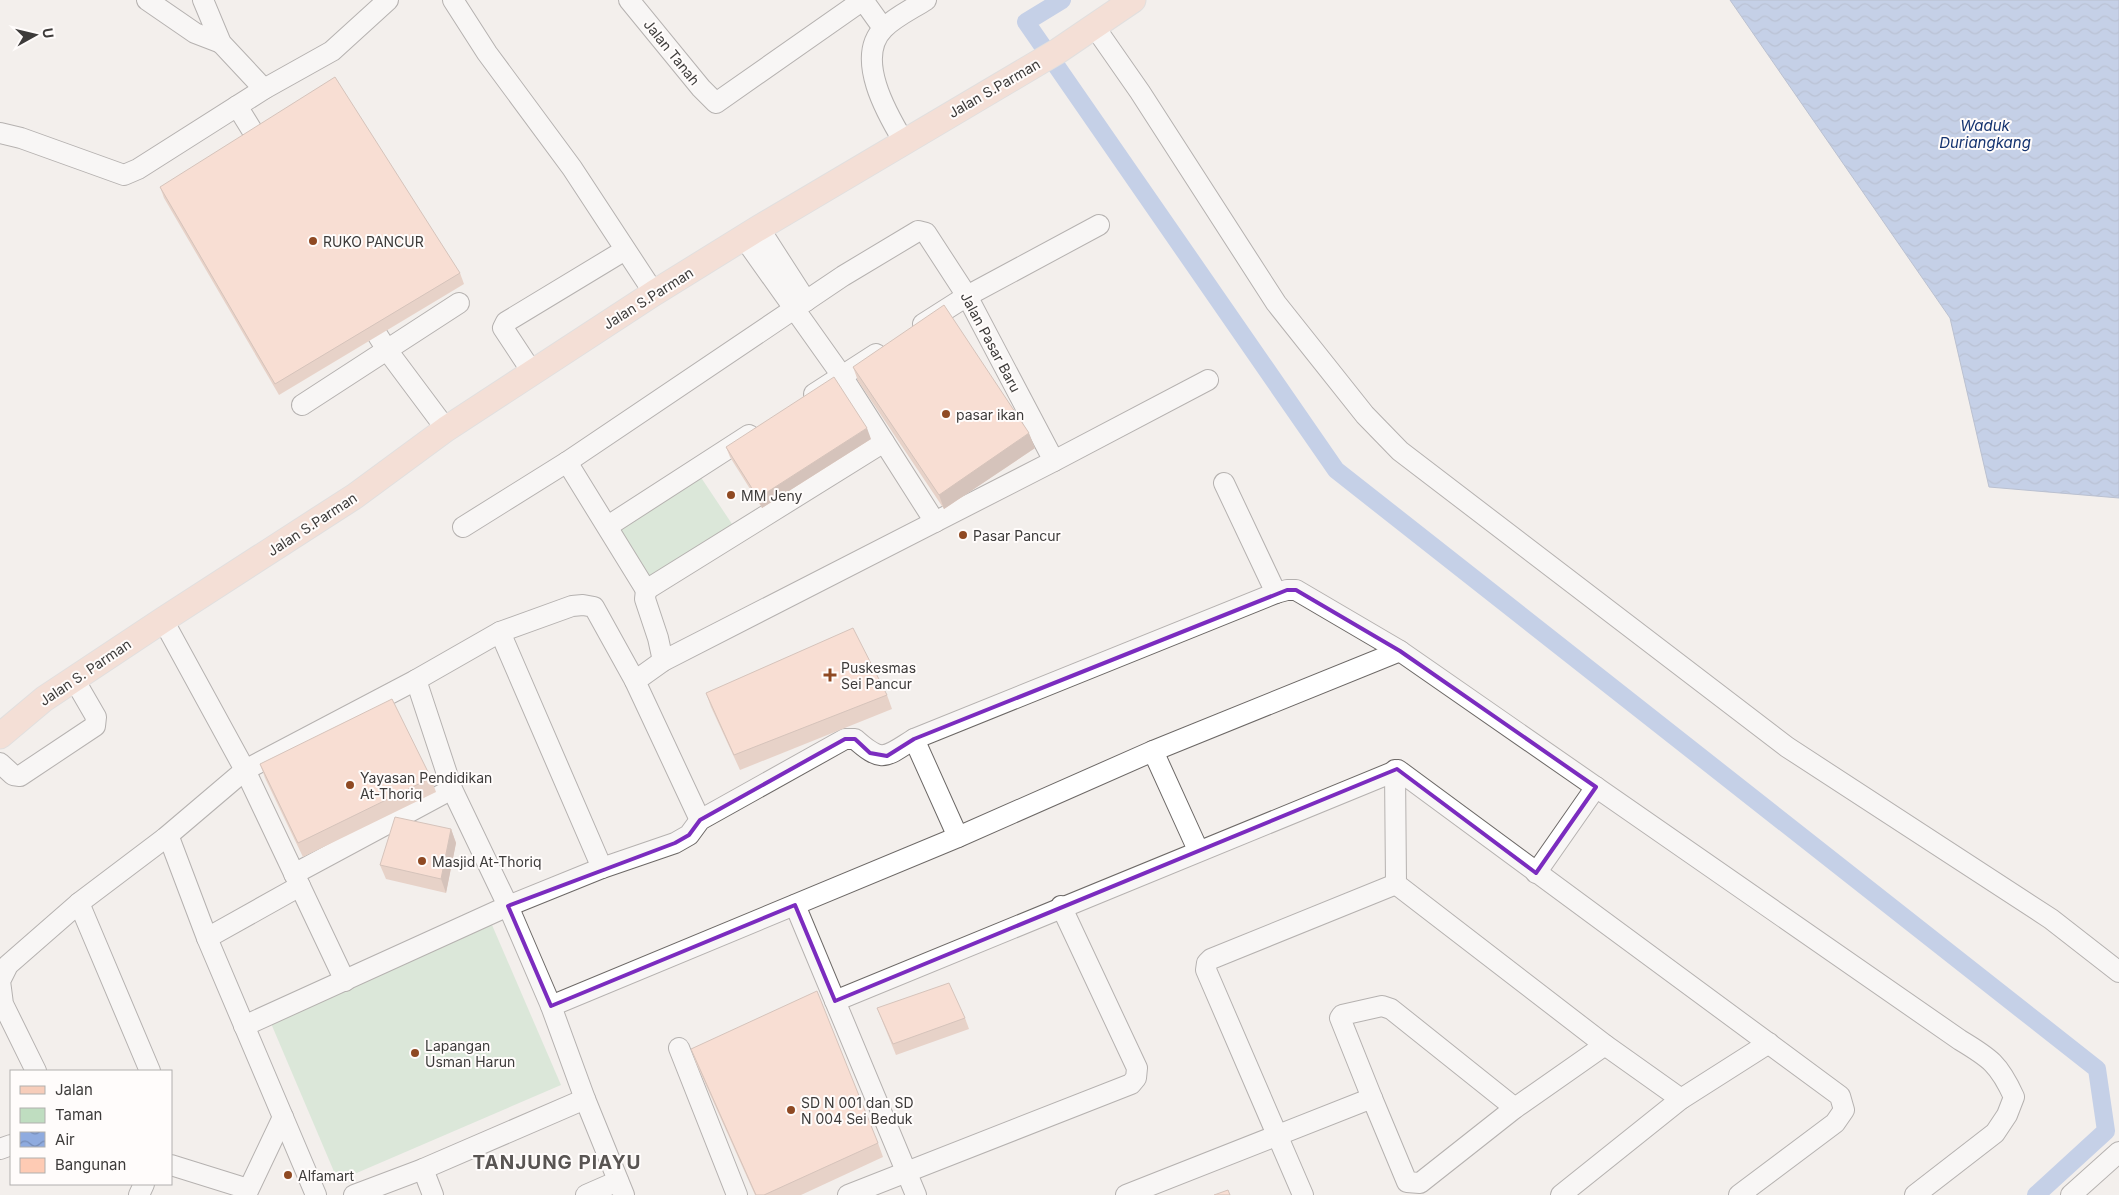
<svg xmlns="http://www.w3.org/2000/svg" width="2119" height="1195" font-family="Inter,sans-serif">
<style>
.green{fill:#bfddc0}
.water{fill:url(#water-waves);stroke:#7689ae}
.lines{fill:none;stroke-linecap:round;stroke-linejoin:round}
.canal{stroke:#8fabdf;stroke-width:18}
.minor-casing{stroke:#6c6866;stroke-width:22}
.major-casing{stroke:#cdcccc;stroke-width:27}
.minor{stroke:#fff;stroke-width:20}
.major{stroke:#f7cdba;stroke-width:25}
.wall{fill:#daaf9b}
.shaded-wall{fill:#b28e7e}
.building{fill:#fecbb4;stroke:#b28e7e}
.marked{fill:none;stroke:#7b2cbf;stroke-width:4;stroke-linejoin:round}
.poi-dot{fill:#8f4922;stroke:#fffcfb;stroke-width:2}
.labels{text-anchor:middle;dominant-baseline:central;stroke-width:4;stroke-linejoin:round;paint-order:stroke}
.street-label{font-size:14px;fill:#3d3b3a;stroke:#fffcfb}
.poi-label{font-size:14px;fill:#3d3b3a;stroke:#fffcfb;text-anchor:start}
.water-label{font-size:15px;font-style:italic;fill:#143370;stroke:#fffcfb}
.district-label{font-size:19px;font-weight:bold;letter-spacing:1px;fill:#595553;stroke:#fffcfb}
</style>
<defs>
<pattern id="water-waves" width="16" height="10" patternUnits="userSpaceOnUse" patternTransform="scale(1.25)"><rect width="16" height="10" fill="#8fabdf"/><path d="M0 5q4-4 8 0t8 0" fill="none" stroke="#768cb6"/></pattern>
</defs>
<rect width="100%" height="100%" fill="#f3efec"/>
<g class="green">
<path d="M 700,476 L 734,527 L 647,585 L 614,529 Z"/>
<path d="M 492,925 L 561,1085 L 338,1181 L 270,1021 Z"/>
</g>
<path class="water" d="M 1730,0 L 2119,0 L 2119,498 L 1989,487 L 1950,318 Z"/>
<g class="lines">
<path class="canal" d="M 1062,0 L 1026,22 L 1336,470 L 2097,1069 L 2106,1131 L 2036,1195"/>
<defs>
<g id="minor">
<path d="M 147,0 L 195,33 L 221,43"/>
<path d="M 203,0 L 221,43 L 264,89"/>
<path d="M 453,0 L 487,53 L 572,168 L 654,293"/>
<path d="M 629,0 L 701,88 L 716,103 L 863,0 L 883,28"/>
<path d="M 1094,26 L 1140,92 L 1276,303 L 1365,415 L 1400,451 L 1787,747 L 2051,919 L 2119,972"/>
<path d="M 237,106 L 266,153"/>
<path d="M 0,133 L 21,138 L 124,175 L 138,169 L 264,89 L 332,51 L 388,0"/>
<path d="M 904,142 C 887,114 854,57 884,28 C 895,17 912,9 926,0"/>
<path d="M 759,228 L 806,301"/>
<path d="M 744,238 L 842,376 L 935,522"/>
<path d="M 363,312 L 387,350 L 446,429"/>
<path d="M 923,324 L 967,296 L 1099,225"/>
<path d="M 532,372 L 503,328 L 506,322 L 625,250"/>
<path d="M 814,394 L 876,354"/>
<path d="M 302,405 L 459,303"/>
<path d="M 567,462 L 646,590 L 884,442"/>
<path d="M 1224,483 L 1276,593"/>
<path d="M 608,526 L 749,435"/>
<path d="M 463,527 L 567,462 L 843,276 L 918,231 L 926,233 L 967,296 L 1054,461"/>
<path d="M 646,590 L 645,599 L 658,638 L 663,661"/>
<path d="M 163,620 L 245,770 L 345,981"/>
<path d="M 500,632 L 602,868"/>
<path d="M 914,739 L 958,837"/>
<path d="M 1153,751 L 1198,850"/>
<path d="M 0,763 L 13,775 L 20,776 L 95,726 L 96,717 L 74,679"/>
<path d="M 1395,770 L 1396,884 L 1605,1045 L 1681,1099"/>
<path d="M 700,820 L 635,681 L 663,661 L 1054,461 L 1208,380"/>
<path d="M 165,838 L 170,840 L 207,938 L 316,1195"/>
<path d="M 1536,873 L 1596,787"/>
<path d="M 294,874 L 452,789"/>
<path d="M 79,903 L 150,1071"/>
<path d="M 795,905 L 916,1195"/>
<path d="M 207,938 L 300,886"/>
<path d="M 835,1001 L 1398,770 L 1840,1096 L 1844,1110 L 1835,1123 L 1739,1195"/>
<path d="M 551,1006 L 958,837 L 1153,751 L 1400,651"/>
<path d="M 244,1026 L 508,906 L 602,868 L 675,843 L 689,835 L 700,820 L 845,739 L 855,739 C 883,764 885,757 914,739 L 1276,593 L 1287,590 L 1296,590 L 1400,651 L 1960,1040 C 1990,1058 1999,1064 2014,1097 L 2007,1115 L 1995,1133 L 1915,1195"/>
<path d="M 679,1048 L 737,1195"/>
<path d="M 36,1071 L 3,1004 L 0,981 L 8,965 L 79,903 L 165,838 L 245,770 L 416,680"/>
<path d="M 1372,1098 L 1340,1018 L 1342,1015 L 1382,1006 L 1391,1009 L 1515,1108"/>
<path d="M 0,1149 L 11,1145"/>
<path d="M 171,1165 L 248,1189"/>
<path d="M 423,1169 L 433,1195"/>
<path d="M 139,1195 L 144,1184"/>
<path d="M 246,1195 L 283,1117"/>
<path d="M 354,1195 L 423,1169 L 585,1099"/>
<path d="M 586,1195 L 618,1181"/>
<path d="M 624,1195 L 585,1099 L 551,1006 L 508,906 L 452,789 L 416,680 L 500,632 L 572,606 L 583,605 L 594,607 L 635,681"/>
<path d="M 848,1195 L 1131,1084 L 1136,1078 L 1137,1068 L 1061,906"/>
<path d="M 1126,1195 L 1372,1098 L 1407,1182 L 1420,1183 L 1515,1108 L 1605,1045"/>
<path d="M 1303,1195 L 1206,970 L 1207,963 L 1211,959 L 1396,884"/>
<path d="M 1561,1195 L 1681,1099 L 1769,1043"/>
<path d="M 2071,1195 L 2119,1152"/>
</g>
<path id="major" d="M 0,736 L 44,699 L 163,620 L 355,496 L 446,429 L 654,293 L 759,228 L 1058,51 L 1133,0"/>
</defs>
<use href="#minor" class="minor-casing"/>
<use href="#major" class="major-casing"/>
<use href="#minor" class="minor"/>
<use href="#major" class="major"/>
</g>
<g class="wall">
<path d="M 160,187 L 460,273 L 464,284 L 279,395 L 164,198 Z"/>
<path d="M 853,367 L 1035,448 L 944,509 L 858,381 Z"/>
<path d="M 871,439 L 762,508 L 730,457 L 726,447 Z"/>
<path d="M 706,693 L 887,695 L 892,709 L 740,770 L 711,707 Z"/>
<path d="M 260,764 L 431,778 L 436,792 L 303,857 L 265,778 Z"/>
<path d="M 451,829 L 456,843 L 446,893 L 386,879 L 380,865 Z"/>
<path d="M 877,1008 L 965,1018 L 969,1029 L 896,1055 Z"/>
<path d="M 691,1049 L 878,1143 L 883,1157 L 801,1195 L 755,1195 L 696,1063 Z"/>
</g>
<g class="shaded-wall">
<path d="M 867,428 L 871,439 L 762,508 L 758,498 Z"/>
<path d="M 1029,433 L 1035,448 L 944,509 L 939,495 Z"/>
<path d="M 451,829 L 456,843 L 446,893 L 441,879 Z"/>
</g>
<g class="building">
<path d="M 335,77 L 460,273 L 275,384 L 160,187 Z"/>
<path d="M 944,305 L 1029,433 L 939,495 L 853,367 Z"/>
<path d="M 834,377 L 867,428 L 758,498 L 726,447 Z"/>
<path d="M 853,628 L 887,695 L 734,755 L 706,693 Z"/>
<path d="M 392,699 L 431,778 L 298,843 L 260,764 Z"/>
<path d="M 395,817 L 451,829 L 441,879 L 380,865 Z"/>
<path d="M 949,983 L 965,1018 L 893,1044 L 877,1008 Z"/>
<path d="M 817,991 L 878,1143 L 764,1195 L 756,1195 L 691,1049 Z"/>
<path d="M 1228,1190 L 1230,1195 L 1214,1195 Z"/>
</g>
<path d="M0 0H2119V1195H0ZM 1287,590 L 1296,590 L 1400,651 L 1596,787 L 1536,873 L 1397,769 L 835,1001 L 795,905 L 551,1006 L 508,906 L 675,843 L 689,835 L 700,820 L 845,739 L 855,739 L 870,753 L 887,756 L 914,739 Z" fill="#f3efec" fill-opacity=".55" fill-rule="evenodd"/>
<path class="marked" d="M 1287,590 L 1296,590 L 1400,651 L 1596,787 L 1536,873 L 1397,769 L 835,1001 L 795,905 L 551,1006 L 508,906 L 675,843 L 689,835 L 700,820 L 845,739 L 855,739 L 870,753 L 887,756 L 914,739 Z"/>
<g class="poi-dot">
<circle cx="313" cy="241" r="5"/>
<circle cx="946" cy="414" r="5"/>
<circle cx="731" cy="495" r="5"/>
<circle cx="963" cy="535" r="5"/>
<path d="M827.5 667.5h5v5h5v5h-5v5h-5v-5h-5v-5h5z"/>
<circle cx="350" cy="785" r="5"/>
<circle cx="422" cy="861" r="5"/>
<circle cx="415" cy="1053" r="5"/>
<circle cx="791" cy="1110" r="5"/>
<circle cx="288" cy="1175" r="5"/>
</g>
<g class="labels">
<g class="street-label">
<text transform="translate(672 52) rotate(51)">Jalan Tanah</text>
<text transform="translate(994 88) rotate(-30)">Jalan S.Parman</text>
<text transform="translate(648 298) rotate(-32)">Jalan S.Parman</text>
<text transform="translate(991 342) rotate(62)">Jalan Pasar Baru</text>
<text transform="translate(312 524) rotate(-33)">Jalan S.Parman</text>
<text transform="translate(85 672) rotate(-34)">Jalan S. Parman</text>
</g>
<g class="poi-label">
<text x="323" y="241">RUKO PANCUR</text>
<text x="956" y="414">pasar ikan</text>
<text x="741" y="495">MM Jeny</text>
<text x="973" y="535">Pasar Pancur</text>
<text x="841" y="667">Puskesmas<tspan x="841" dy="16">Sei Pancur</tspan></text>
<text x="360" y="777">Yayasan Pendidikan<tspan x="360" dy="16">At-Thoriq</tspan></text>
<text x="432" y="861">Masjid At-Thoriq</text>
<text x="425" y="1045">Lapangan<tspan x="425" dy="16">Usman Harun</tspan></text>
<text x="801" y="1102">SD N 001 dan SD<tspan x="801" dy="16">N 004 Sei Beduk</tspan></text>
<text x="298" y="1175">Alfamart</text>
</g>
<g class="water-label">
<text x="1985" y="125">Waduk<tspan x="1985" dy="17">Duriangkang</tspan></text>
</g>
<g class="district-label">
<text x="557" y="1162">TANJUNG PIAYU</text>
</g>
</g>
<rect x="10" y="1070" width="162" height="115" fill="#fffcfb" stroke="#b1afae"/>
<rect x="20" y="1086" width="25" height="8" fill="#f7cdba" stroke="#b1afae"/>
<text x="55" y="1095" font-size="15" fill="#3d3b3a">Jalan</text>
<rect x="20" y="1108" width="25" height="15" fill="#bfddc0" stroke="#b1afae"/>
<text x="55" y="1120" font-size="15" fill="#3d3b3a">Taman</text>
<rect x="20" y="1132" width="25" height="15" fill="url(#water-waves)" stroke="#b1afae"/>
<text x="55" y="1145" font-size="15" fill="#3d3b3a">Air</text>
<rect x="20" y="1158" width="25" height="15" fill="#fecbb4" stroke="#b1afae"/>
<text x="55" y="1170" font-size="15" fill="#3d3b3a">Bangunan</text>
<g transform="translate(35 35) rotate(82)" stroke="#fffcfb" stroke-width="4" paint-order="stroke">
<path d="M0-4L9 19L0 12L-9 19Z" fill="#3d3b3a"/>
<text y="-8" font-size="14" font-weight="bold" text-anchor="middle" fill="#3d3b3a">U</text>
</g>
</svg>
